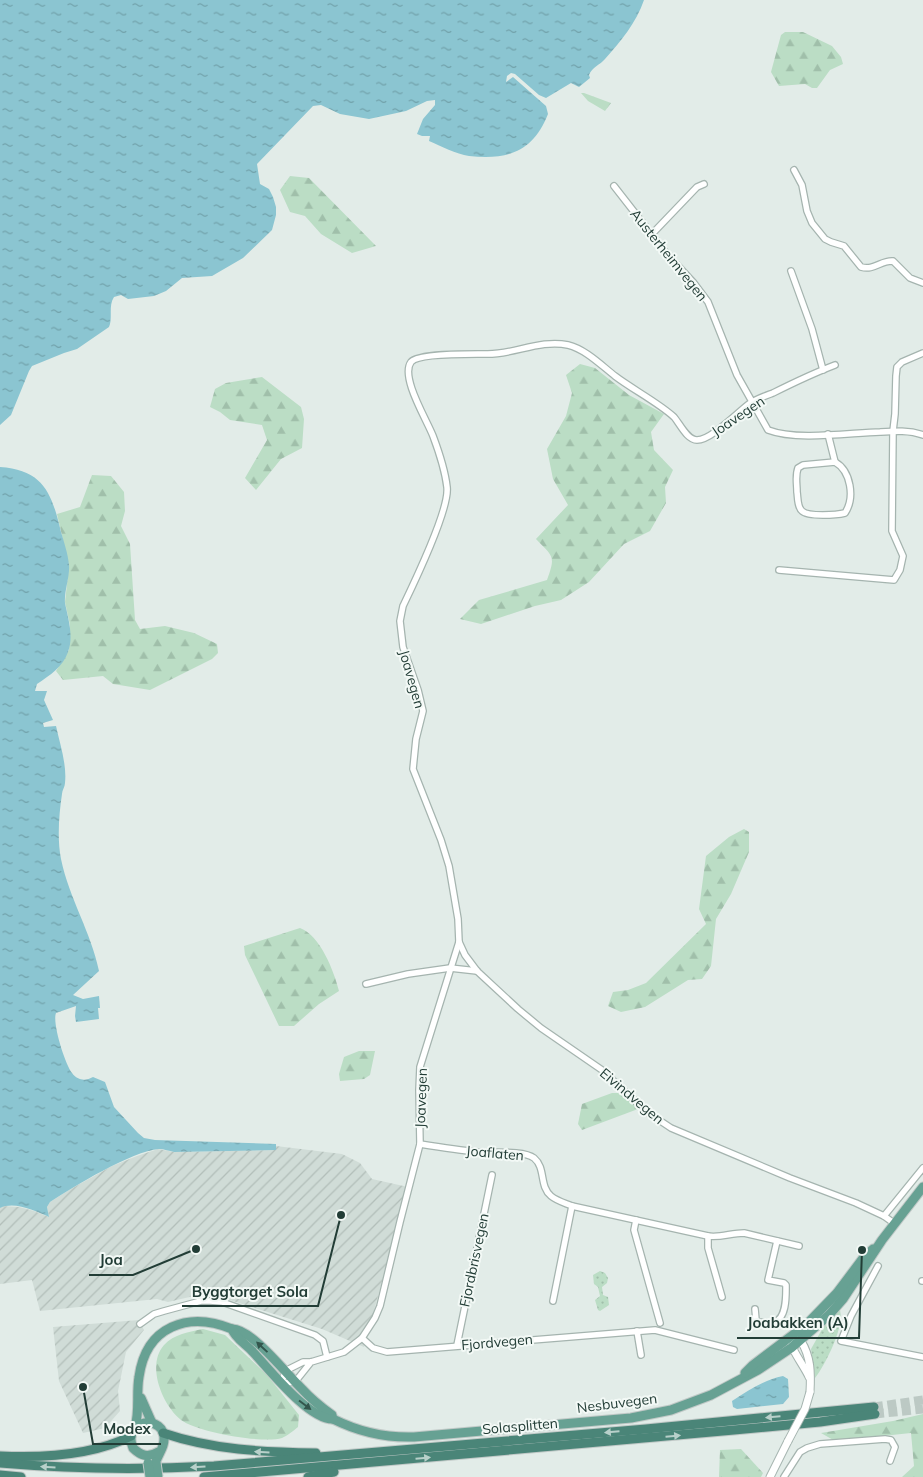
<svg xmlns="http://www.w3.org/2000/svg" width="923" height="1477" font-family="Mulish,sans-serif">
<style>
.industrial{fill:url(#industrial-furrows)}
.green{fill:url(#green-dots)}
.forest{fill:url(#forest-firs)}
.water{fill:url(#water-ripples)}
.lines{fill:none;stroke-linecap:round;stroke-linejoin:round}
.trunk-tunnel{stroke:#bcc9c4;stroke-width:9;stroke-dasharray:9 4.5;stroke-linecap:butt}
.minor-casing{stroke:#a5b4af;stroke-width:8}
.tertiary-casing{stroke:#a5b4af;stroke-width:9}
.primary-casing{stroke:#c1c9c7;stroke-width:11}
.trunk-casing{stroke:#c1c9c7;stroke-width:11}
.minor{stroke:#fff;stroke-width:5.5}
.tertiary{stroke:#fff;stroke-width:7}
.primary{stroke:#67a193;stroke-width:9}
.trunk{stroke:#4a8578;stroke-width:9}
.tertiary-bridge-casing{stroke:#a5b4af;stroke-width:9;stroke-linecap:butt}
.primary-bridge-casing{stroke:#c1c9c7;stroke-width:11;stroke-linecap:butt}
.tertiary-bridge{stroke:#fff;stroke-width:7}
.primary-bridge{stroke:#67a193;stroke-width:9}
.oneway{fill:#33564d}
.oneway2{fill:#b8d0ca}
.labels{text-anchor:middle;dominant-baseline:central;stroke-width:4;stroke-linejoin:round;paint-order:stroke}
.street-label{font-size:14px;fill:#223d36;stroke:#f3f9f6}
.leader{fill:none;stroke:#223d36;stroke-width:2}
.callout-dot{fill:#223d36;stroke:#f3f9f6;stroke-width:2}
.callout-label{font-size:15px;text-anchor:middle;font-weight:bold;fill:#223d36;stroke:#f3f9f6;stroke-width:4;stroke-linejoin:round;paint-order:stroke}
</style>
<defs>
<pattern id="industrial-furrows" width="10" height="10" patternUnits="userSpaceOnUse" patternTransform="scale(1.25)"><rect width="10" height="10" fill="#d0dcd7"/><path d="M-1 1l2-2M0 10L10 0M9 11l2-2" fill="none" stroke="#b2beb9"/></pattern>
<pattern id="green-dots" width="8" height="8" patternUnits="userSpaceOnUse" patternTransform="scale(1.25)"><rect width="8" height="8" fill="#bbddc5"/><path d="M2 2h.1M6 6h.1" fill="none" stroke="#a0bfaa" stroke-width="1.8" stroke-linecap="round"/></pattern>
<pattern id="forest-firs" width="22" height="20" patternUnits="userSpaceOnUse" patternTransform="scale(1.25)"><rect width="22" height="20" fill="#bbddc5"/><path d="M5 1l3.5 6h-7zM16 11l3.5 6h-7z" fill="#a0bfaa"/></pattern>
<pattern id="water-ripples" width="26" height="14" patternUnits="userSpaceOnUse" patternTransform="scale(1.25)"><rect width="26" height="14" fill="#8bc5d1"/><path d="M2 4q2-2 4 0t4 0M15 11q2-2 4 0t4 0" fill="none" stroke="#71a1aa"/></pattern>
</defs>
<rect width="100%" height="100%" fill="#e2ece8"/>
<g class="industrial">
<path d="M 276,1146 L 342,1154 L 360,1163 L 372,1179 L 408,1187 L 364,1347 L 322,1329 L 207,1293 L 168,1302 L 157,1299 L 40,1311 L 32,1280 L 0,1284 L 0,1208 L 3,1206 L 19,1207 L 34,1211 L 49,1217 L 47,1207 L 50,1202 L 69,1190 L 112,1166 L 137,1156 L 158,1149 L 174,1152 L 276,1150 Z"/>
<path d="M 139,1320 L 144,1330 L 126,1352 L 118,1391 L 120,1411 L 105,1428 L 83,1433 L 59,1381 L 53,1327 Z"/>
</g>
<g class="green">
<path d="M 600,1271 L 605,1273 L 608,1278 L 607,1283 L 602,1287 L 603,1295 L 608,1297 L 609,1305 L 600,1311 L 598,1310 L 595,1300 L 600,1296 L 598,1287 L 594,1284 L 593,1275 Z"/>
<path d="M 839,1308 C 847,1323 825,1365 815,1378 L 811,1349 L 825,1324 Z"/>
</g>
<g class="forest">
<path d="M 785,32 L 803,32 L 832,46 L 841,57 L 843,64 L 830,70 L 817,88 L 812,88 L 805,84 L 779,86 L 771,72 L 781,35 Z"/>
<path d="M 581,93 L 584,93 L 611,103 L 605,111 L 588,101 Z"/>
<path d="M 290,176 L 309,178 L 376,246 L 352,253 L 321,234 L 305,216 L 290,212 L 280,190 Z"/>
<path d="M 580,364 L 595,368 L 629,395 L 664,414 L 651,432 L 654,450 L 673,470 L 665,487 L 666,503 L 650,531 L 624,544 L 589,582 L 561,600 L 535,606 L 481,624 L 460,619 L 479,600 L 547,580 C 556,555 553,557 536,539 L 568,505 L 553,479 L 547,449 L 566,416 L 572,393 L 566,375 Z"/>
<path d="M 262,377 L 301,407 L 304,419 L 302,448 L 281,459 L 256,490 L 245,478 L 267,440 L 262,425 L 230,420 L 220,412 L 210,407 L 215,389 L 226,383 Z"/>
<path d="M 92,475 L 111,476 L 124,492 L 125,511 L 121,526 L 130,544 L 135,620 L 140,629 L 165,626 L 194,633 L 217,644 L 218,653 L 212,659 L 150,690 L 113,684 L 103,676 L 63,680 L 56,671 L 69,650 L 70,625 L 65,602 L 69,566 L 57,514 L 80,507 Z"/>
<path d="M 744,829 L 749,832 L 749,852 L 731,894 L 716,919 L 711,966 L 702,979 L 688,980 L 645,1007 L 621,1012 L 608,1006 L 613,992 L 628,990 L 646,983 L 706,924 L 699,909 L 706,856 L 729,837 Z"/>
<path d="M 300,928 C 320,935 334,971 339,991 L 319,1004 L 294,1026 L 279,1026 L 245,955 L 244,946 Z"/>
<path d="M 359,1051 L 375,1051 L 370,1075 L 364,1079 L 340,1081 L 339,1074 L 344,1057 Z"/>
<path d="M 612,1093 L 623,1093 L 638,1109 L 582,1130 L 578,1124 L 582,1104 Z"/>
<path d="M 203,1329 L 225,1335 L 267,1375 L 299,1415 L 298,1427 C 293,1431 287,1436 282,1438 C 263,1444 197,1432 181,1420 C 162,1405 146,1365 164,1345 C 174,1334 189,1332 203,1329 Z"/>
<path d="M 923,1414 L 923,1477 L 902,1477 L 914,1466 L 911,1433 L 835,1441 L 821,1433 L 893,1421 Z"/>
<path d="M 741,1449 L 763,1473 L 761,1477 L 719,1477 L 720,1450 Z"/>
</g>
<g class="water">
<path d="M 0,0 L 644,0 C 636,23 621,41 605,59 C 600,65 592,67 589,75 L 590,78 L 579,87 L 571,83 L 546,98 L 539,95 L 515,74 L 511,73 L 507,76 L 506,82 L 513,77 L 546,106 L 548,114 C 533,152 508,160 469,156 C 456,154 441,146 429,141 L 430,136 L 422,136 L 417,134 L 423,119 L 435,105 L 435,100 L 427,101 L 406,111 L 369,119 L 340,114 L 321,105 L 313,106 L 257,164 L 260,184 L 269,189 L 273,197 L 276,207 L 276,215 L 272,230 L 243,258 L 212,276 L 182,278 L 166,291 L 154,296 L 128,299 L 121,295 L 114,297 C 108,306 113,318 109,327 L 77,349 L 64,353 L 32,366 L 29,371 L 11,415 L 0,425 Z"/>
<path d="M 0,467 C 44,470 52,494 61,532 C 64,542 68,554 69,565 C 70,577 64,591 65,603 C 68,618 74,636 68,652 C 63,667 50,675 37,684 L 35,691 L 47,691 L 44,700 L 53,720 L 43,723 L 44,727 L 56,726 C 60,744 67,765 65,783 C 65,787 62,790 62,794 C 59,814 57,839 61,859 C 69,898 91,932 99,971 L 73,995 L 83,999 L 99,996 L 100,1008 L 98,1008 L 99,1019 L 76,1022 L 75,1016 L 76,1006 L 56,1013 C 52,1023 65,1064 72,1073 C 78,1081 86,1081 93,1077 L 105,1082 L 114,1107 L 138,1133 L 144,1138 L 155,1140 L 276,1144 L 276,1150 L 174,1152 C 169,1151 164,1149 159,1149 C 132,1151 73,1187 50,1202 L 47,1207 L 49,1217 C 35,1211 15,1201 0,1208 Z"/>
<path d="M 783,1376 L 788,1379 L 789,1397 L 783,1404 L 737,1409 L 733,1407 L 732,1401 C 749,1390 764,1380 783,1376 Z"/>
</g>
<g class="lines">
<g class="trunk-tunnel">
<path d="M 874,1407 L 923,1400"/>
<path d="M 875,1414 L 923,1409"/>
</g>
<defs>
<g id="minor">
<path d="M 794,170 L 802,185 L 807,211 L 812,223 L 825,239 L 831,242 L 844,246 L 861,267 C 874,271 881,260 893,261 L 910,278 L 923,283"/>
<path d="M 614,186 L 667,254 L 693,282 L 708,302 L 737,375 L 768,430 C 797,441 848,433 880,432 C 895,431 909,430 923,435"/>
<path d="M 652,234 L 697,187 L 704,184"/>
<path d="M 791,271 L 812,329 L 823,370"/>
<path d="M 828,434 L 835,462"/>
<path d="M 835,462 C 851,471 855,498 845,513 C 837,515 808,517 802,511 C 797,507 798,497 797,492 C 797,483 795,476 798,468 L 803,465 Z"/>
<path d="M 779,570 L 894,580 L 900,570 L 903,556 L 892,531 L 893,431 L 895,414 L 896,376 L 897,367 L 902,362 L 923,353"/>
<path d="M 459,942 L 465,955 L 477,971 L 518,1009 L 541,1028 L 602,1070 L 647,1112 L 671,1128 L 790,1178 L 856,1203 L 884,1216 L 895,1224"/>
<path d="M 366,984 L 408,974 L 450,968 L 477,971"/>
<path d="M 420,1144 C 439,1147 458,1150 478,1152 C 492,1153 524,1150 534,1158 C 546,1168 539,1186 551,1196 C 557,1201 565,1203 572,1206 L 708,1236 C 720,1238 731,1233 744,1233 L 799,1246"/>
<path d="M 884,1216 L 923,1168"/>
<path d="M 636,1220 L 634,1230 L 660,1323"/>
<path d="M 708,1236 L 708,1248 L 722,1297"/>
<path d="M 878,1266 L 851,1316 L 841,1341 L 923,1357"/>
<path d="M 922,1281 L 923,1281"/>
<path d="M 553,1301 L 572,1206"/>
<path d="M 755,1309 L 756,1320 L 758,1322 C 763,1322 769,1323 774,1322 C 787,1319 786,1295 786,1285 L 784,1283 L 768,1280 L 777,1241"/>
<path d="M 140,1324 L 154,1314 L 164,1311 L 201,1301 L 210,1301 L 222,1302 L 315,1335 L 323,1341 L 327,1357"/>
<path d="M 637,1331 L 641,1355"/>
<path d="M 362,1338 L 373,1348 L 387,1352 L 655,1330 L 734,1350"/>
<path d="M 457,1345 L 492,1175"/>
<path d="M 311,1362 L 295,1382 L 282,1383 L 285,1371 L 303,1362 L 311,1362 L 344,1352 L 362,1338 L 375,1318 L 380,1306 L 400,1222 L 420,1144 L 419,1090 L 420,1067 L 459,942 L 458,919 L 449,866 L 441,840 L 413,769 L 416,739 L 423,711 L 418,690 L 403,647 L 400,621 L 403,606 C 414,583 450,509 447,487 C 445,470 439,452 433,436 C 427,420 400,377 411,362 C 418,353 473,354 486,354 C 513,355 540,339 568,345 C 585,349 601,365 615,376 C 632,389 659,403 674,417 C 680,424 687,440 697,440 C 711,440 737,413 749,404 C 756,399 765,396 773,393 C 793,383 814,373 835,365"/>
<path d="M 784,1477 L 800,1452 L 807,1448 L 820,1444 L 885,1439 L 891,1440 L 895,1447 L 890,1461"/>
</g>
<g id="tertiary">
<path d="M 795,1339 L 801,1341 C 811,1357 811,1373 810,1392"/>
<path d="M 791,1343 C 791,1349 806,1369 809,1377"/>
<path d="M 770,1477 L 788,1441"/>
</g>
<g id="primary">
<path d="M 232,1329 C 251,1328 288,1376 302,1389 C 311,1399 321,1407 332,1415 L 333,1419 C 359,1432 385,1438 414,1437 L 631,1418 L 671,1410 L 711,1395 L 758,1370 L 791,1348 L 829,1315 L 843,1299 L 882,1240 L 923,1187"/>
<path d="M 745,1373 L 753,1365 L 806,1325 L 837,1293 L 864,1257 L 873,1249"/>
<path d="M 141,1398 L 152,1423"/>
<path d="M 135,1427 C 140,1410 136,1394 139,1377 C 146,1326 188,1311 232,1329 C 235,1338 247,1345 253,1352 C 269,1369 309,1420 333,1419"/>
<path d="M 156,1462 C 158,1454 164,1448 164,1440 C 166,1414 121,1418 133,1448 C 141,1456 148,1458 158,1452"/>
</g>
<g id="trunk">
<path d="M 163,1433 C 213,1450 263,1452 316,1453"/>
<path d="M 0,1456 C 43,1458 92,1456 131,1436"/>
<path d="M 0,1463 C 71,1469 142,1470 214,1466 L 646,1429 L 874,1407"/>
<path d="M 0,1475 L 21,1477"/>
<path d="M 204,1477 L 734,1430 L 820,1422 L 875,1414"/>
<path d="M 308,1477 L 334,1472"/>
</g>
</defs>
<use href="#minor" class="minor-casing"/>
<use href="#tertiary" class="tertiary-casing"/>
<use href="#primary" class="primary-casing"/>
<use href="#trunk" class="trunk-casing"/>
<use href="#minor" class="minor"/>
<use href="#tertiary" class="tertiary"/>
<use href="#primary" class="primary"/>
<use href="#trunk" class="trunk"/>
<defs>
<path id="tertiary-bridge" d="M 788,1441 L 805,1409 L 810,1392"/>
<g id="primary-bridge">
<path d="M 156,1462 L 158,1477"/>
<path d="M 148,1463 L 150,1477"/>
</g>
</defs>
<use href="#tertiary-bridge" class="tertiary-bridge-casing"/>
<use href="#primary-bridge" class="primary-bridge-casing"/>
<use href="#tertiary-bridge" class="tertiary-bridge"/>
<use href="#primary-bridge" class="primary-bridge"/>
</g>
<defs><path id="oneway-solid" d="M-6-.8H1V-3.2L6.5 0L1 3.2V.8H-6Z" transform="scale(1.25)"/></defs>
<g class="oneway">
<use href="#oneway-solid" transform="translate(262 1347) rotate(-137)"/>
<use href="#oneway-solid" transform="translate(305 1405) rotate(37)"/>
</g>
<g class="oneway2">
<use href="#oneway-solid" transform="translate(773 1417) rotate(175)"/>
<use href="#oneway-solid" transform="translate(612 1432) rotate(175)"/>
<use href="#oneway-solid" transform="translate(673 1436) rotate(-5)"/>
<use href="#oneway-solid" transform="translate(262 1452) rotate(-177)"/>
<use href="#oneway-solid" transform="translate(423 1458) rotate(-5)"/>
<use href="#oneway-solid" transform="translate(48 1467) rotate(-177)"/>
<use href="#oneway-solid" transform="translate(198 1467) rotate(177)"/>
</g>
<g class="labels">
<g class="street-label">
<text transform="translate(669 255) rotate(51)">Austerheimvegen</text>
<text transform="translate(738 416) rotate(-34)">Joavegen</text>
<text transform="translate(412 679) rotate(74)">Joavegen</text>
<text transform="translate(632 1096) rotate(40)">Eivindvegen</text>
<text transform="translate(421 1098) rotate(-88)">Joavegen</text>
<text transform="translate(495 1153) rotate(5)">Joaflaten</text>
<text transform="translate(474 1260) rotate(-78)">Fjordbrisvegen</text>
<text transform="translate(497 1342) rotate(-5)">Fjordvegen</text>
<text transform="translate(617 1403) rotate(-7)">Nesbuvegen</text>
<text transform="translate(520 1426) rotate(-5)">Solasplitten</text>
</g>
</g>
<path class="leader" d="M196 1249L133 1275H89M341 1215L318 1306H182M862 1250L859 1338H737M83 1387L93 1444H161"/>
<g class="callout-dot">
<circle cx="196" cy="1249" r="5"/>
<circle cx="341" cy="1215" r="5"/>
<circle cx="862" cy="1250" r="5"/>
<circle cx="83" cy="1387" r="5"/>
</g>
<g class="callout-label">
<text x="111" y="1265">Joa</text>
<text x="250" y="1297">Byggtorget Sola</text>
<text x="798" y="1328">Joabakken (A)</text>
<text x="127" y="1434">Modex</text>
</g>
</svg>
